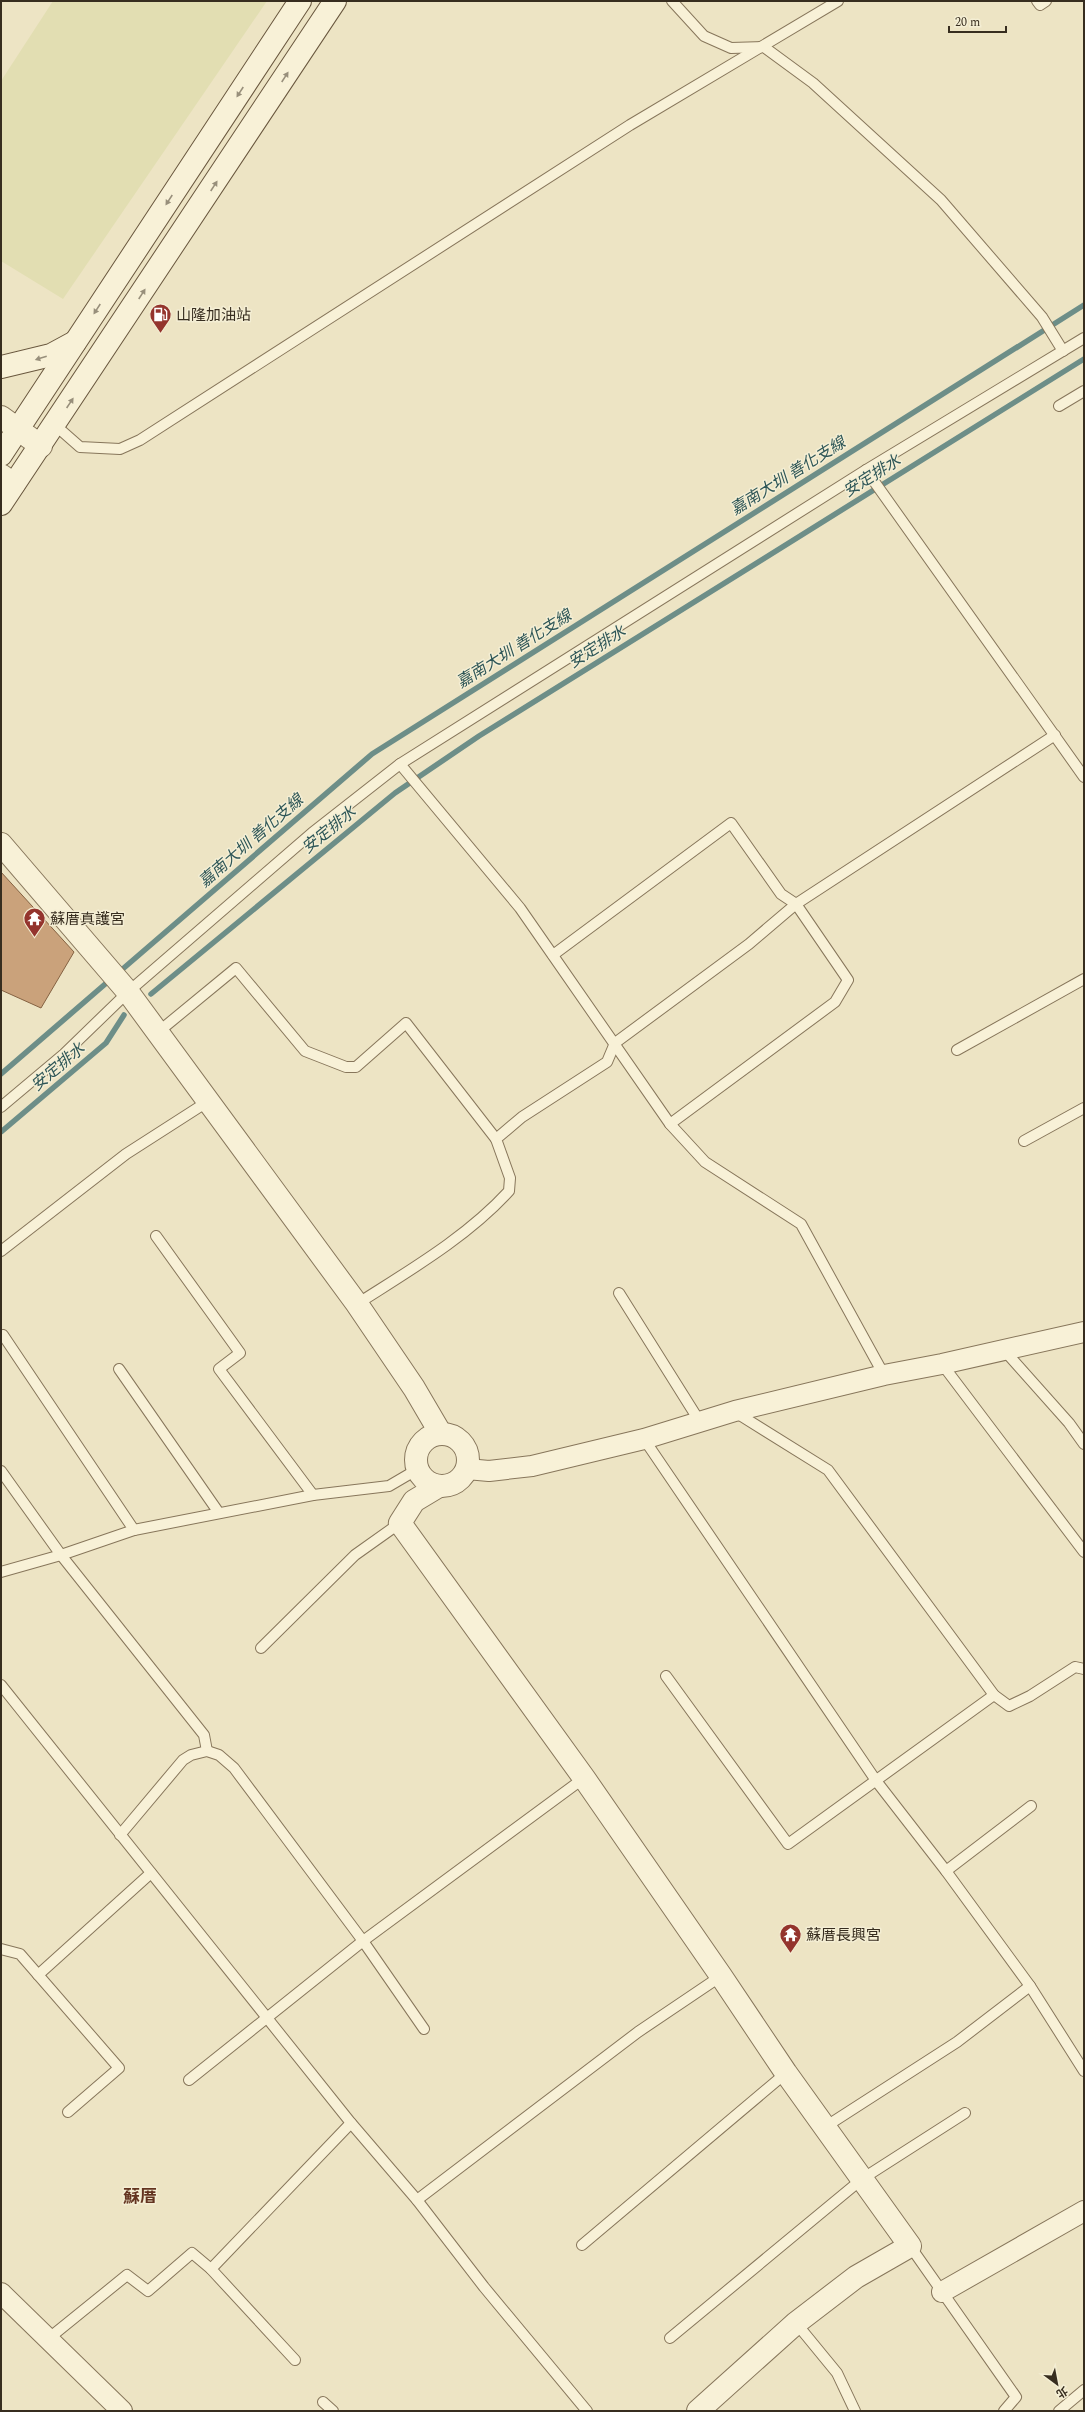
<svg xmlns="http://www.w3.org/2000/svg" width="1085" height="2412" font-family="Spectral,'Noto Sans TC',serif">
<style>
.farmland{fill:#e2deb2}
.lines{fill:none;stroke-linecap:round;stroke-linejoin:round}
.stream{stroke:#6d8e88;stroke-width:5.5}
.building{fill:#caa27b;stroke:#856242}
.service-casing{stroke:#87765b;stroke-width:12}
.minor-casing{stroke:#87765b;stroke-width:22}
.tertiary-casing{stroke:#87765b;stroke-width:24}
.secondary-casing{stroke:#69573e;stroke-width:24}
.service{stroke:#f8f1d7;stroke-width:10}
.minor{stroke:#f8f1d7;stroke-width:20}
.tertiary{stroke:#f8f1d7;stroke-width:22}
.secondary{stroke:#f8f1d7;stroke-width:22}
.oneway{fill:#988f7b}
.labels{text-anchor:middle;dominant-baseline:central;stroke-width:3;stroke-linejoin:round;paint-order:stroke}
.poi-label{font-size:15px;fill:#372d1f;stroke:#f4eed4;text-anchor:start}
.water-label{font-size:16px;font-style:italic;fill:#2e5657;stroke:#f4eed4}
.quarter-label{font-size:17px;font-weight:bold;fill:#63331f;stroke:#f4eed4}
</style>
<rect width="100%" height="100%" fill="#ede4c4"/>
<path class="farmland" d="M 53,1 L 267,1 L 63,299 L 1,261 L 1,81 Z"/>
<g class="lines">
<g class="stream">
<path d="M 118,973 L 372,754 L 1084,305"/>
<path d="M 151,994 L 395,793 L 479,736 L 1084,359"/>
<path d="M 1,1074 L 111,979"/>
<path d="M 1,1132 L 106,1043 L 124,1015"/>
</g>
</g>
<path class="building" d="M 1,872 L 74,952 L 41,1008 L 1,990 Z"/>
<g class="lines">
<defs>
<g id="service">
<path d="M 672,1 L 704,36 L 731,48 L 764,47 L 813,83 L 941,200 L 1042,317 L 1063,351"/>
<path d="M 1037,1 L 1040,5 L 1046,1"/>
<path d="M 1059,406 L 1084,391"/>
<path d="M 55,425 L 80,447 L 120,449 L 140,440 L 630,125 L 838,1"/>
<path d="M 866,470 L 1084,777"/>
<path d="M 400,764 L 520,908 L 670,1124 L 705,1162 L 801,1224 L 884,1375"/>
<path d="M 553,955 L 731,823 L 781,894 L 796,904 L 848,980 L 835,1002 L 670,1124"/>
<path d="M 157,1033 L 236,968 L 305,1051 L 346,1067 L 356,1067 L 406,1023 L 496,1139"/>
<path d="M 957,1050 L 1084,979"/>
<path d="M 1,1107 L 64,1054 L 128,992 L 312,833 L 400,764 L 866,470 L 1084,338"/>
<path d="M 1024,1141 L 1084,1108"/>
<path d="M 156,1236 L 240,1353 L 219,1369 L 313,1495"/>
<path d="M 1,1251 L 126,1154 L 207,1102"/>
<path d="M 619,1293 L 700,1422"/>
<path d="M 357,1304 C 410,1270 467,1237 509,1191 L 510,1178 L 496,1139 L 522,1117 L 607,1062 L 615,1043 L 749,944 L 796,904 L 1055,735"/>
<path d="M 3,1335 L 134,1530"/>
<path d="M 1004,1350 L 1069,1423 L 1084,1444"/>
<path d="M 942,1364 L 1084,1552"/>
<path d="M 119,1369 L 219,1513"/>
<path d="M 735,1412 L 828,1470 L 994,1695 L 1009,1706 L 1030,1696 L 1075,1667 L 1084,1669"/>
<path d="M 644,1439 L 877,1782 L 946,1871 L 1030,1986 L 1084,2071"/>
<path d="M 1,1471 L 61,1555 L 204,1735 L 207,1751"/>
<path d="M 1,1572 L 61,1555 L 134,1530 L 313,1495 L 389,1486 L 418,1469"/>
<path d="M 261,1648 L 355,1555 L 400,1523"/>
<path d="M 666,1676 L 788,1844 L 994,1695"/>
<path d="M 1,1685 L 351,2123 L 417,2200 L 484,2287 L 587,2411"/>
<path d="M 120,1835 L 183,1760 L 191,1755 L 207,1751 L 219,1755 L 234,1768 L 363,1941 L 424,2029"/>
<path d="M 946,1871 L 1031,1806"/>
<path d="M 1,1949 L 20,1954 L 119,2068 L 68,2112"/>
<path d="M 38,1975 L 151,1873"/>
<path d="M 189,2080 L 363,1941 L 584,1778"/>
<path d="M 825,2127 L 957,2042 L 1030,1986"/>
<path d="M 417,2200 L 638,2032 L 721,1976"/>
<path d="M 582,2245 L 786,2073"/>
<path d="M 910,2246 L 1016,2397 L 1004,2411"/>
<path d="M 796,2323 L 837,2373 L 855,2411"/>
<path d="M 670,2338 L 862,2179 L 965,2113"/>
<path d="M 48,2339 L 127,2275 L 148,2291 L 192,2253 L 211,2269"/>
<path d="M 295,2360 L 211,2269 L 351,2123"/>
<path d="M 323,2402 L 333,2411"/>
<path d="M 1059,2411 L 1084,2390"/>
</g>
<g id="minor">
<path d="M 467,1469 L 489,1471 L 532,1466 L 644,1439 L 735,1411 L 884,1375 L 942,1364 L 1084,1332"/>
<path d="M 942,2292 L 1084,2211"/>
<path d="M 1,2293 L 122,2411"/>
</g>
<g id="tertiary">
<path d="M 1,417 L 41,446"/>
<path d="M 1,475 L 14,484"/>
<path d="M 1,844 L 128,992 L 357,1304 L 414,1388 L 441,1434"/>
<circle cx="442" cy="1460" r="26"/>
<path d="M 439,1486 L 414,1501 L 400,1523 L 584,1778 L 721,1976 L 786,2073 L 910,2246 L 856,2277 L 796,2323 L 698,2411"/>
</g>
<g id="secondary">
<path d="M 1,367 L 51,355 L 75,342"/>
<path d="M 1,455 L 300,1"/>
<path d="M 1,504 L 335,1"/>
</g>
</defs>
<use href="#service" class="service-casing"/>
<use href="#minor" class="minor-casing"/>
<use href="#tertiary" class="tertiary-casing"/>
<use href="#secondary" class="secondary-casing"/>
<use href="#service" class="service"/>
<use href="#minor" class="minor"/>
<use href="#tertiary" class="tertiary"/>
<use href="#secondary" class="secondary"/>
</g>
<defs><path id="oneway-solid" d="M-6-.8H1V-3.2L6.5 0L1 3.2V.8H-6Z"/></defs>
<g class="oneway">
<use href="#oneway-solid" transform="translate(285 77) rotate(-57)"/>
<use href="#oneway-solid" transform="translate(240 92) rotate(123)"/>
<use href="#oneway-solid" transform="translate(214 186) rotate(-57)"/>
<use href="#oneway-solid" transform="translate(169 200) rotate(123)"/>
<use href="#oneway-solid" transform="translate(142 294) rotate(-57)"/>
<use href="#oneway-solid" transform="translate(97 309) rotate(123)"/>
<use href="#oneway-solid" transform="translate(41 358) rotate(163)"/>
<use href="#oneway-solid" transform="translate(70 403) rotate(-56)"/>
</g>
<defs>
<symbol id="fuel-pin" viewBox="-11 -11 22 30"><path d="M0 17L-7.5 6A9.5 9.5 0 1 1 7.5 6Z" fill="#94342d" stroke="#f4eed4"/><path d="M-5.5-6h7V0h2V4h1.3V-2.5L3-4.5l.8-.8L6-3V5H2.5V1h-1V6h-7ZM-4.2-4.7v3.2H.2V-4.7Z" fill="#fff"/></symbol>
<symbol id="temple-pin" viewBox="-11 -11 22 30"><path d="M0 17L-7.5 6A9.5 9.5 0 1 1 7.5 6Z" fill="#94342d" stroke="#f4eed4"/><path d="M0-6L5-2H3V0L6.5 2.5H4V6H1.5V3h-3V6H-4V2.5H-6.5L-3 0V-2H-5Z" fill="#fff"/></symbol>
</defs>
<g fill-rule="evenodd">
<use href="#fuel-pin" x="148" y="302" width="25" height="34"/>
<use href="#temple-pin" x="22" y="906" width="25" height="34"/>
<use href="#temple-pin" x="778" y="1922" width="25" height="34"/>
</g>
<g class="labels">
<g class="poi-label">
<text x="176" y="315">山隆加油站</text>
<text x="50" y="919">蘇厝真護宮</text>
<text x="806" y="1935">蘇厝長興宮</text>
</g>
<g class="water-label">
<text transform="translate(788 476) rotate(-32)">嘉南大圳 善化支線</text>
<text transform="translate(872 476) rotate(-32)">安定排水</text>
<text transform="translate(597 647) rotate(-32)">安定排水</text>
<text transform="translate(514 649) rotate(-32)">嘉南大圳 善化支線</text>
<text transform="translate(329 830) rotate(-39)">安定排水</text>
<text transform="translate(251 841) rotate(-41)">嘉南大圳 善化支線</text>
<text transform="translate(58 1067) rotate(-40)">安定排水</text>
</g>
<g class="quarter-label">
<text x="140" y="2197">蘇厝</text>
</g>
</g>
<rect width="1085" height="2412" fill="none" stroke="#372d1f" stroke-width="4"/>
<g transform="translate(1057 2384) rotate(148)" stroke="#f4eed4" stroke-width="3" paint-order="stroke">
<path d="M0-3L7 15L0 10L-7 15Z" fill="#372d1f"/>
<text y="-6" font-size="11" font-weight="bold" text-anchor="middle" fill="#372d1f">北</text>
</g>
<path d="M949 26v6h57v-6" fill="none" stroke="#372d1f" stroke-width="2"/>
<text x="955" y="26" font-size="12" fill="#372d1f" stroke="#f4eed4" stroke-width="3" paint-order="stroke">20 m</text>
</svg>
